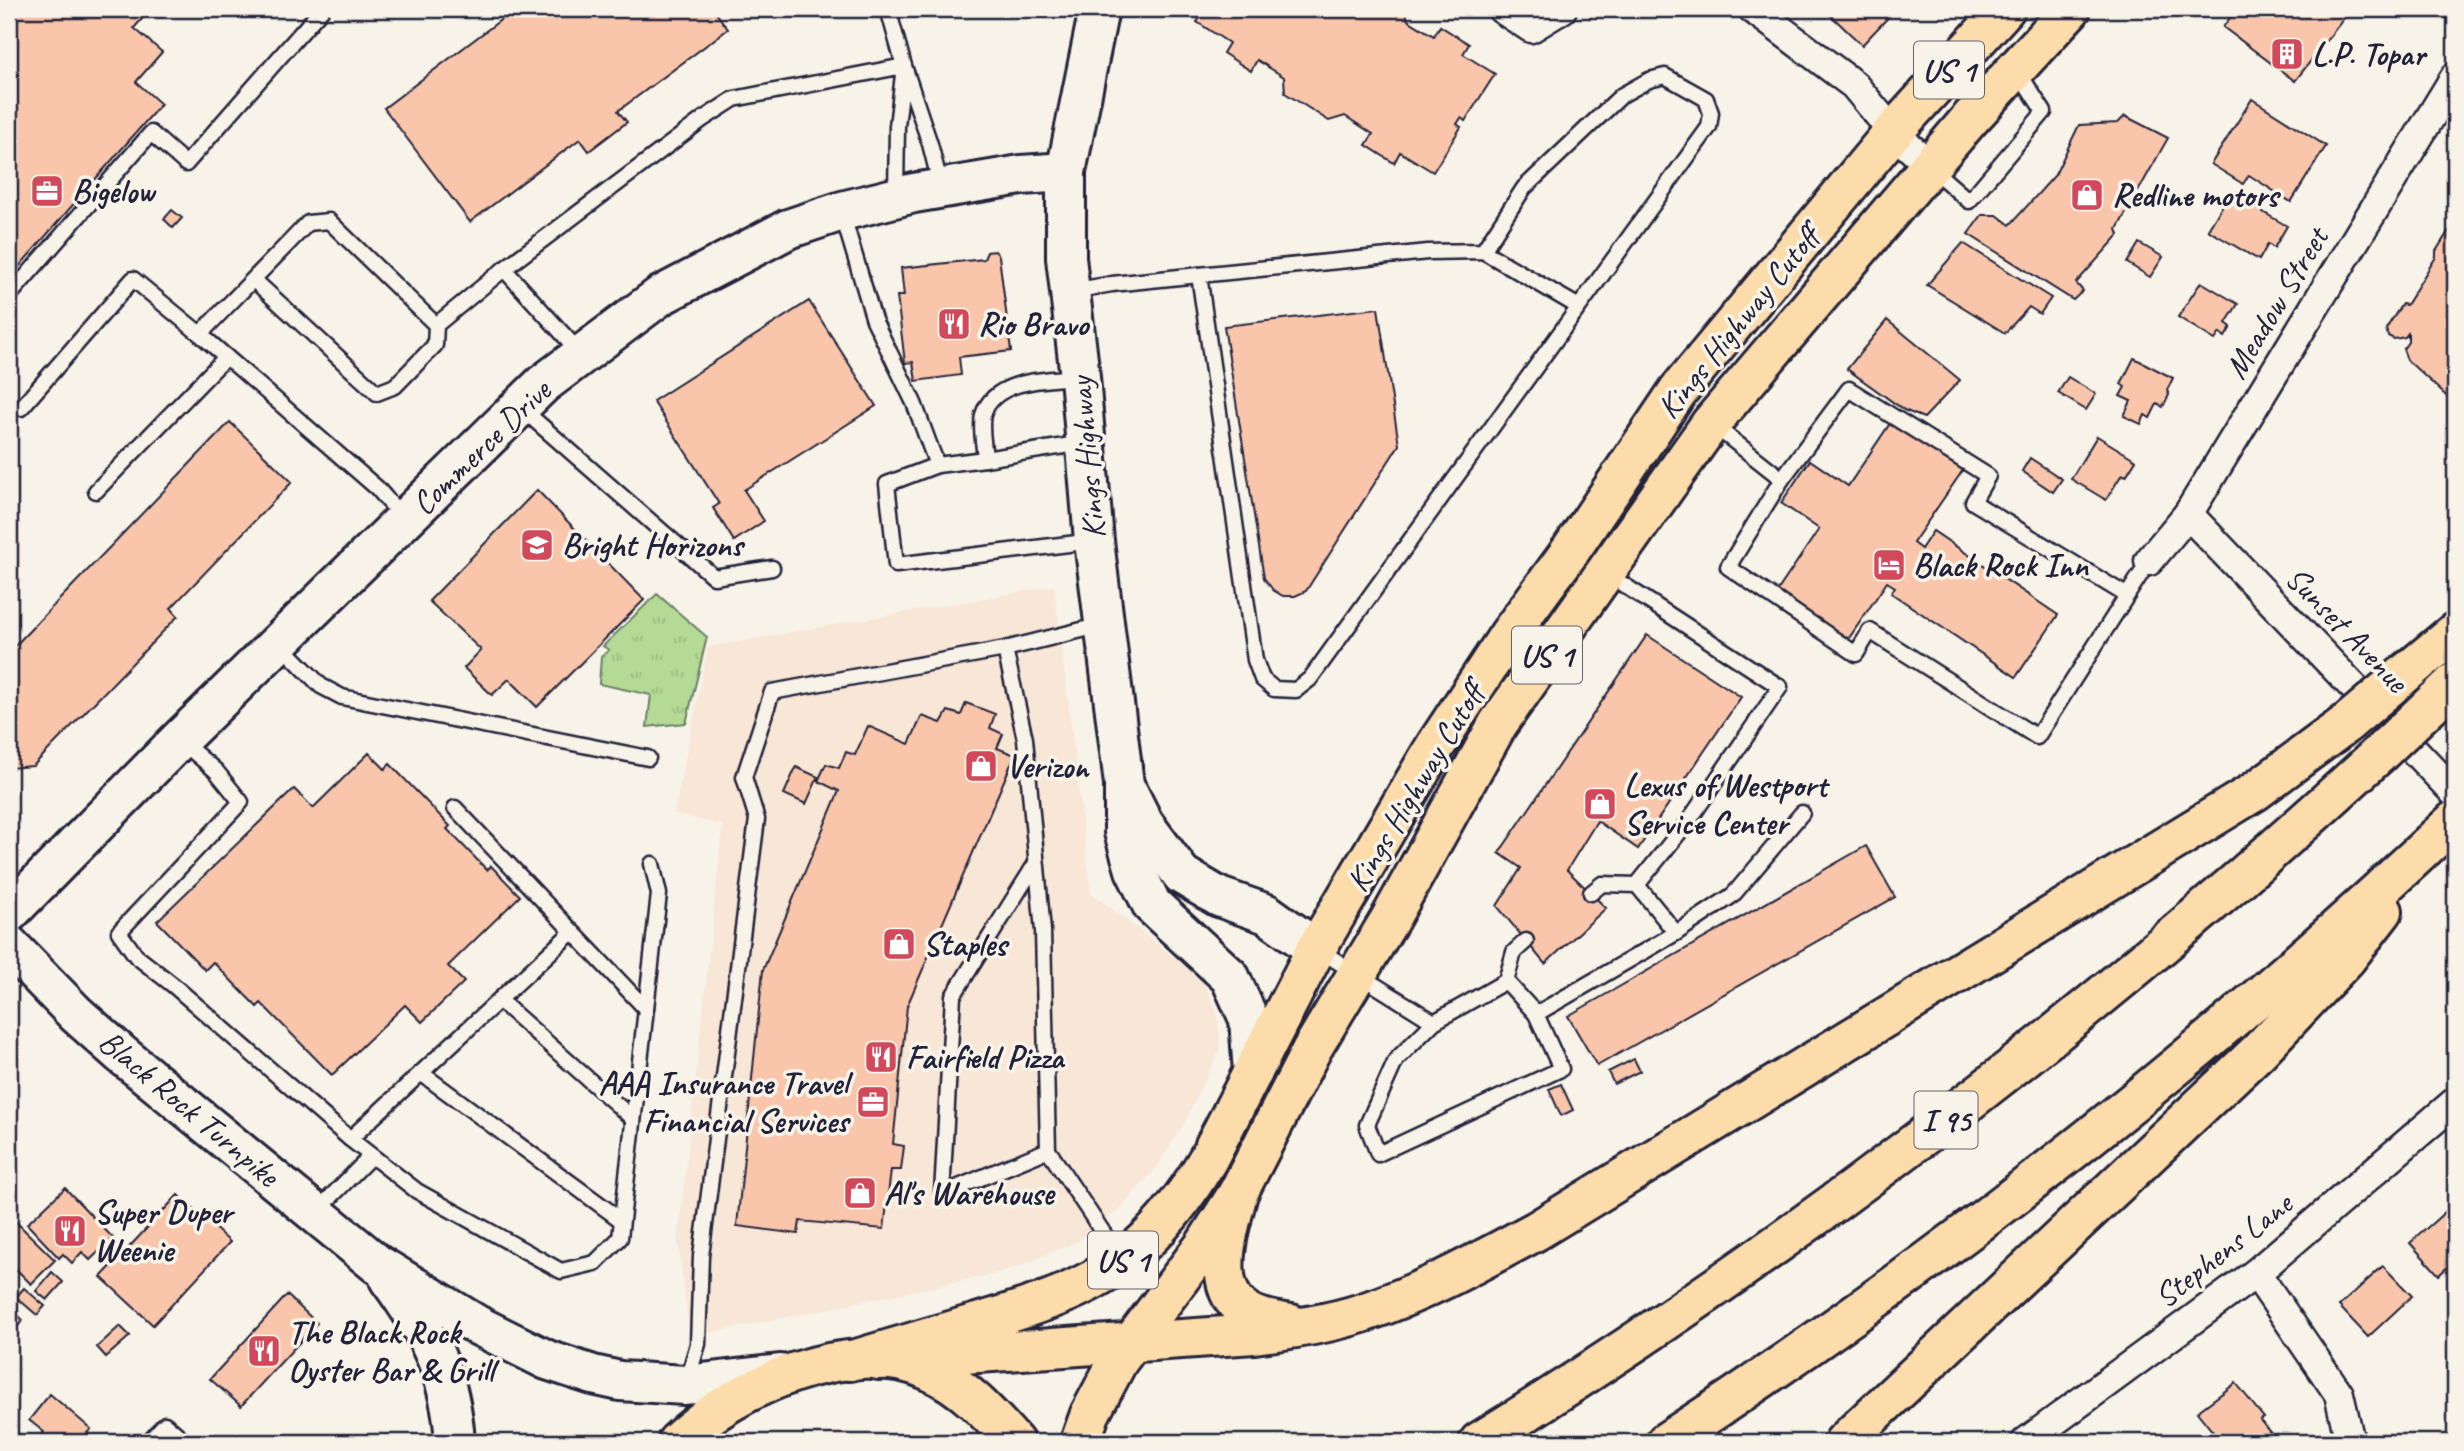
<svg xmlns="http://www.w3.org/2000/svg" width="2464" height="1451" font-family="Caveat,sans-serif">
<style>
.built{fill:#f8e6d6}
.park{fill:url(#park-tufts);stroke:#6b7e68;stroke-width:2}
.building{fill:#fac6ab;stroke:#22223b;stroke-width:2}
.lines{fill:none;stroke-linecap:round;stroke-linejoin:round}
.lane-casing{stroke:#22223b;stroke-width:19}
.street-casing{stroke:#22223b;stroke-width:33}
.secondary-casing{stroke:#22223b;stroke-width:44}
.primary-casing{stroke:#22223b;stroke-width:44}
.highway-casing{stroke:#22223b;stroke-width:44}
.lane{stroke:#f7f3e8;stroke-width:14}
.street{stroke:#f7f3e8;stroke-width:28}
.secondary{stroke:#f7f3e8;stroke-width:38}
.primary{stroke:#fddcac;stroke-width:38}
.highway{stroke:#fddcac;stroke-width:38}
.highway-bridge-casing{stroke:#22223b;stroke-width:44;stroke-linecap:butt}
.highway-bridge{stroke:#fddcac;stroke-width:38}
.labels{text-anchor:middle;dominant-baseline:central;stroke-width:7;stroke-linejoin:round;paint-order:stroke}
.shield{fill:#f7f3e8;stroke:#62616f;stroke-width:2}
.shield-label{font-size:32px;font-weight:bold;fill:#22223b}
.poi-label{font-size:33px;font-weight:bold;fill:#22223b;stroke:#f7f3e8;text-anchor:start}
.street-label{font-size:33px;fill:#22223b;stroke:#f7f3e8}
</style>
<defs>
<pattern id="park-tufts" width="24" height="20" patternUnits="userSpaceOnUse" patternTransform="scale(1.75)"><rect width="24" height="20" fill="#b4da95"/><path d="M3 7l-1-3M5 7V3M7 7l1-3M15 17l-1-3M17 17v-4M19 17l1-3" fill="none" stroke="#9abb81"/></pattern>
</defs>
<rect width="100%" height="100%" fill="#f7f3e8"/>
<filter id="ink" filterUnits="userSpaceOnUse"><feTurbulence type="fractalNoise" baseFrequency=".0143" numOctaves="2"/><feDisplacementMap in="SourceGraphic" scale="14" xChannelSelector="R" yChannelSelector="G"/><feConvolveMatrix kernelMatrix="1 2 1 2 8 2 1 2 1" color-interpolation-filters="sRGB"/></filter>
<g filter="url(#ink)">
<path class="built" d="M 1054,586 L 1091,893 L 1192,971 L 1205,984 L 1216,1010 L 1220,1037 L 1219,1051 L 1184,1123 L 1157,1167 L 1119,1210 L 1078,1241 L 1020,1266 L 990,1275 L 690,1337 L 678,1241 L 723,825 L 674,814 L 708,647 Z"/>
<path class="park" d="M 657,594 L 707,637 L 686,723 L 647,727 L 651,695 L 599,684 L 601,657 L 609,650 L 603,646 Z"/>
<g class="building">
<path d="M 9,9 L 151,9 L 134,28 L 162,52 L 136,82 L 161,104 L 9,278 Z"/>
<path d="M 515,9 L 713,9 L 728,29 L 618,111 L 627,122 L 589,151 L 580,139 L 470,222 L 384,108 Z"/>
<path d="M 1206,9 L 1405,9 L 1408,20 L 1434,36 L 1440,26 L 1469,44 L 1463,54 L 1495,74 L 1465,121 L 1461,118 L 1457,124 L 1461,127 L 1433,172 L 1400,152 L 1394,163 L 1366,145 L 1373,134 L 1345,116 L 1329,121 L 1285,93 L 1284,77 L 1257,60 L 1251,71 L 1223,53 L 1229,43 L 1197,22 Z"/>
<path d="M 1824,9 L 1896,9 L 1862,45 Z"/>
<path d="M 2237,9 L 2351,9 L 2295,81 L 2223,27 Z"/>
<path d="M 2252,99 L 2326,146 L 2291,202 L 2249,175 L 2243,184 L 2211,164 Z"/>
<path d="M 2125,116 L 2168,138 L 2117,229 L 2119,235 L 2076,283 L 2083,291 L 2073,300 L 1968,234 L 1982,215 L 1997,215 L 2010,225 L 2055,175 L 2079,125 L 2118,123 Z"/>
<path d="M 2230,193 L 2287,226 L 2274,248 L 2268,244 L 2259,260 L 2208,230 Z"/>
<path d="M 172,210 L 182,218 L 173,228 L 164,219 Z"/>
<path d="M 2455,226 L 2455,404 L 2407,360 L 2403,349 L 2408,342 L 2408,333 L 2405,337 L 2394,339 L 2388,336 L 2386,329 L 2402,304 L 2406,305 L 2436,257 L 2436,251 L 2448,232 Z"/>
<path d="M 1963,243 L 2051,298 L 2040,314 L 2029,307 L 2005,333 L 1927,285 Z"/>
<path d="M 2139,243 L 2163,257 L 2150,277 L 2127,263 Z"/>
<path d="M 995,251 L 999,256 L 1011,351 L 959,357 L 961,375 L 916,381 L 913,362 L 905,363 L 897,296 L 904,296 L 901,268 L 984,259 L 987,252 Z"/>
<path d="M 2201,282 L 2238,304 L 2226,323 L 2231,327 L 2225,337 L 2220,333 L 2215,340 L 2178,317 Z"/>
<path d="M 809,301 L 876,406 L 744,490 L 764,521 L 734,541 L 713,508 L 719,504 L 653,401 Z"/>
<path d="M 1378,308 L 1399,445 L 1306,591 L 1295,596 L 1283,596 L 1273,590 L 1264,578 L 1224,326 Z"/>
<path d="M 1887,320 L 1960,380 L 1924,418 L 1904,410 L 1847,369 Z"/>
<path d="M 2134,358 L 2173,378 L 2167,390 L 2169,395 L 2163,407 L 2157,404 L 2150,418 L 2145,415 L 2141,424 L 2124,416 L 2131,401 L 2120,396 L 2125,387 L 2121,384 Z"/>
<path d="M 2068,377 L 2096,394 L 2086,410 L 2058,393 Z"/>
<path d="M 230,422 L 292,482 L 171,608 L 178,616 L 33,766 L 9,768 L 9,652 Z"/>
<path d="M 1891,422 L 1963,470 L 1913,543 L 1921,549 L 1933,531 L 2058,615 L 2016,677 L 1891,593 L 1895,587 L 1887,582 L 1847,641 L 1776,593 L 1819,529 L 1781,503 L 1810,460 L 1848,486 Z"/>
<path d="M 2097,436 L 2136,460 L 2126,476 L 2122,474 L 2106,500 L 2071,479 Z"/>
<path d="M 2030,458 L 2062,479 L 2053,492 L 2022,471 Z"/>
<path d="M 537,490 L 644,600 L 537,707 L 509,679 L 492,695 L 464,668 L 481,650 L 429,601 Z"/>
<path d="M 1647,635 L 1741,697 L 1638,849 L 1597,821 L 1567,870 L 1606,908 L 1545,964 L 1497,906 L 1521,868 L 1499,853 Z"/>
<path d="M 966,703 L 995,714 L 990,728 L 1003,734 L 997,748 L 1015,755 L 907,1006 L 893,1144 L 904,1146 L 901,1170 L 891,1170 L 884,1229 L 800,1221 L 798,1234 L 737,1226 L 763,970 L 839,791 L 818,781 L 826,764 L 839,768 L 846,752 L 855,755 L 868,726 L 909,744 L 922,716 L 941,723 L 948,711 L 961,715 Z"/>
<path d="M 369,753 L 385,769 L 390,764 L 450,826 L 447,829 L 487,870 L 491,866 L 520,896 L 448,966 L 464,982 L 422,1022 L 405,1005 L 332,1075 L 261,1003 L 257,1007 L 213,962 L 205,970 L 157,921 L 294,789 L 313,808 Z"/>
<path d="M 796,767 L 818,777 L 806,804 L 784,794 Z"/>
<path d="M 1866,846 L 1895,897 L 1597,1066 L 1568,1016 Z"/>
<path d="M 1634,1059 L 1640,1071 L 1614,1084 L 1608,1072 Z"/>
<path d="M 1561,1084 L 1573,1110 L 1561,1116 L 1549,1089 Z"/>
<path d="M 65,1188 L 113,1238 L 90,1260 L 82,1252 L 72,1263 L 63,1254 L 59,1258 L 27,1224 Z"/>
<path d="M 178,1195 L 230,1242 L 153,1325 L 101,1277 Z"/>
<path d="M 2454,1204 L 2455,1260 L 2439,1275 L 2410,1243 Z"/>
<path d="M 9,1215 L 55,1260 L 31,1284 L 17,1270 L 11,1276 L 9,1273 Z"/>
<path d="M 2383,1266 L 2412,1296 L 2368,1337 L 2339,1306 Z"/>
<path d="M 52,1272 L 63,1282 L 47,1300 L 36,1291 Z"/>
<path d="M 24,1288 L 45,1306 L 37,1315 L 16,1297 Z"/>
<path d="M 287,1295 L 317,1323 L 241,1406 L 210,1379 Z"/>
<path d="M 9,1307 L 23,1320 L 9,1337 Z"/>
<path d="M 120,1326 L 130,1336 L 106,1357 L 97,1347 Z"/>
<path d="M 2236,1383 L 2264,1418 L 2260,1420 L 2273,1436 L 2265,1442 L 2221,1442 L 2197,1412 Z"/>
<path d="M 50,1394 L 91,1429 L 79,1442 L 35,1442 L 44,1432 L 29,1420 Z"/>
</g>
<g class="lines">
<defs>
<g id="lane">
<path d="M 1931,168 L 1969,201 L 2044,112 L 2017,70"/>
<path d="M 896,195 L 897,126 L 904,66 L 930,144 L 941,187"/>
<path d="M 842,213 L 874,320 L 914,403 L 937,465"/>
<path d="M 1483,251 L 1524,188 L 1622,95 L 1649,80 L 1665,76 L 1706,99 L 1711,113 L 1709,127 L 1310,679 L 1296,690 L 1274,689 L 1262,679 L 1255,660 L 1199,275 L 1428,252 L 1483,251 L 1579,307"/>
<path d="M 254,280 L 377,393 L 395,386 L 435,345 L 436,325 L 329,221 L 308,223 L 200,334 L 377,488 L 404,519"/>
<path d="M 1072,291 L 1112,284 L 1199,275"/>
<path d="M 9,296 L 151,133 L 186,164 L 322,9"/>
<path d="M 436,325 L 504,269"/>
<path d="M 581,354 L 504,269 L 703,119 L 734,99 L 904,66 L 888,9"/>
<path d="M 1079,377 C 1048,380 994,378 983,415 C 980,427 984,445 985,459 L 1083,443"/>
<path d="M 21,408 L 133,279 L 200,334"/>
<path d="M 521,408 L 714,577 L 772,568"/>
<path d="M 1711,423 L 1782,479"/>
<path d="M 985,459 L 937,465 L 887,484 L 896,565 L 1093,541"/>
<path d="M 96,491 L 226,357"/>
<path d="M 1607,574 L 1780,687 L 1690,819 L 1637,885 L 1676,933"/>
<path d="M 2126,595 L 1973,502 L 1988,476 L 1849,389 L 1782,479 L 1728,567 L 1856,654 L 1870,631 L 2037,737 L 2149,561"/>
<path d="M 280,644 L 321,686 L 342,697 L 648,758"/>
<path d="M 1005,649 L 1102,625"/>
<path d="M 181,741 L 216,771 L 241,802 L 119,932 L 136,956 L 173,985 L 350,1139 L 417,1191 L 561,1271 L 595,1263 L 620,1238 L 659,894 L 652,864"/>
<path d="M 455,808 L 646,1009"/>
<path d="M 1036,863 L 953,996 L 942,1194 L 1048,1150"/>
<path d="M 1591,893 L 1602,884 L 1637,885"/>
<path d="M 1319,950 L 1434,1022 L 1396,1060 L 1367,1125 L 1378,1154 L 1561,1069 L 1536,1014 L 1506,981 L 1434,1022"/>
<path d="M 1506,981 L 1514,952 L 1526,941"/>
<path d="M 499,1000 L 633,1119"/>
<path d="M 1536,1014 L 1676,933 L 1733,895 L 1802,813"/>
<path d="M 421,1073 L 621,1220"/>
<path d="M 350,1139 L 572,932"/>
<path d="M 316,1212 L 371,1156"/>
<path d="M 687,1381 L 698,1344 L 701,1256 L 757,819 L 744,777 L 772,692 L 1005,649 L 1025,739 L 1043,931 L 1048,1150 L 1120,1258"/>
<path d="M 148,1442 L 165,1424 L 186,1442"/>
</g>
<g id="street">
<path d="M 1502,9 L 1531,28 L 1562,9"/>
<path d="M 1753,9 L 1854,85 L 1893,132 L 1930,166"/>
<path d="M 2188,514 L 2455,793"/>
<path d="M 2149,561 L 2188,514 L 2455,77"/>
<path d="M 2256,1273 L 2339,1394 L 2350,1442"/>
<path d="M 2026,1442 L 2256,1273 L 2455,1102"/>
</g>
<g id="secondary">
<path d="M 1099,9 L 1066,172 L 1066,258 L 1080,377 L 1094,541 L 1124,784 L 1124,832 L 1135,870 L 1152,905 L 1230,977 L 1249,1019 L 1253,1072"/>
<path d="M 1128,792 L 1144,824 L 1182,875 L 1219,897 L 1267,914 L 1316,949"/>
<path d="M 9,913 L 179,740 L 543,384 L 660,296 L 788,229 L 842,211 L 914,193 L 1021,175 L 1066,172"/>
<path d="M 9,945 L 76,1014 L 121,1054 L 377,1264 L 477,1325 L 547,1360 L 593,1375 L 620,1381 L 685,1385 L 780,1374"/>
<path d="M 389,1279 C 428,1332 451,1375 455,1442"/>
</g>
<g id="primary">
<path d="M 850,1361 C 892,1348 935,1336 977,1323 C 1027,1308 1081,1293 1123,1260 C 1159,1233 1185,1198 1208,1159 L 1316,949 L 1436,745 L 1510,633 L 1571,550 L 1678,391 L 1893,132 L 2005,9"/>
<path d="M 677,1442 C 734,1387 852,1334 930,1371 C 965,1387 989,1414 1014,1442"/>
<path d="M 1080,1442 L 1090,1414 L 1118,1361 L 1204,1246 L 1238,1193 L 1312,1049 L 1390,919 L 1498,724 L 1711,423 L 1969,120 L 2071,9"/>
</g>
<g id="highway">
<path d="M 2407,672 L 2455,632"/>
<path d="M 2435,701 L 2455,682"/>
<path d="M 1238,1193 C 1229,1230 1206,1294 1253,1315 C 1265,1320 1279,1322 1291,1324"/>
<path d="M 878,1360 L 1254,1334 C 1291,1329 1329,1324 1365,1312 C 1425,1292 1480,1261 1536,1231 L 2254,792 L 2347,723"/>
<path d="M 1479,1442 C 1801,1243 2100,1011 2378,755"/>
<path d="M 1666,1442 C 1947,1260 2212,1049 2455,820"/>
<path d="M 1844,1442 L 2259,1051 L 2346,959 L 2383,911"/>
</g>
</defs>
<use href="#lane" class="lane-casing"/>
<use href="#street" class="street-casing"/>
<use href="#secondary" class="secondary-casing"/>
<use href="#primary" class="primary-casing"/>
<use href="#highway" class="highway-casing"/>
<use href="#lane" class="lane"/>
<use href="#street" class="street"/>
<use href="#secondary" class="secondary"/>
<use href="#primary" class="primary"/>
<use href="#highway" class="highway"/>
<defs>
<g id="highway-bridge">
<path d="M 2347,723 L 2407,672"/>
<path d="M 2378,755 L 2435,701"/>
</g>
</defs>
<use href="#highway-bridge" class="highway-bridge-casing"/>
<use href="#highway-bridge" class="highway-bridge"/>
</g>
</g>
<defs>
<symbol id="building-square" viewBox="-11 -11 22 22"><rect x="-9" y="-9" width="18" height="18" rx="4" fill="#d1495b" stroke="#f7f3e8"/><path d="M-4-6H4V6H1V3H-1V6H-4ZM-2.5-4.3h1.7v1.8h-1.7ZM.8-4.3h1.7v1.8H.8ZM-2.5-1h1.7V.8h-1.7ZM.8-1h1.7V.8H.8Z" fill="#fff"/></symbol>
<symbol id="office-square" viewBox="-11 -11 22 22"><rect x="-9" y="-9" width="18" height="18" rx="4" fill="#d1495b" stroke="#f7f3e8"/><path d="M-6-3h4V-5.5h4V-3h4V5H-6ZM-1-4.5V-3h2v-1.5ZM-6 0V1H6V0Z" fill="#fff"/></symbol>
<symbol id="shop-square" viewBox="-11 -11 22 22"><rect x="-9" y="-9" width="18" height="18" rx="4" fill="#d1495b" stroke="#f7f3e8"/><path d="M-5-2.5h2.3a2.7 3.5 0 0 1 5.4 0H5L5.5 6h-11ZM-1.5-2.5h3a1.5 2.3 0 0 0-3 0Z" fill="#fff"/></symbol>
<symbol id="restaurant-square" viewBox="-11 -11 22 22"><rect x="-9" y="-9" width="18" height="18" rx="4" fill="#d1495b" stroke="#f7f3e8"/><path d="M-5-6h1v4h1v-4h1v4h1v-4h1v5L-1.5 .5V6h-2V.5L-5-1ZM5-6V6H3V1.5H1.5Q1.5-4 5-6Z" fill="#fff"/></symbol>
<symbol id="school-square" viewBox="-11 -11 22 22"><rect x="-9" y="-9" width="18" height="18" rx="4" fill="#d1495b" stroke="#f7f3e8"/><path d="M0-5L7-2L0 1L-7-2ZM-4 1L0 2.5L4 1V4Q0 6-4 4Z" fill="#fff"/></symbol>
<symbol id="hotel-square" viewBox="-11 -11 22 22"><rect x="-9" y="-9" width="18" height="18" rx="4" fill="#d1495b" stroke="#f7f3e8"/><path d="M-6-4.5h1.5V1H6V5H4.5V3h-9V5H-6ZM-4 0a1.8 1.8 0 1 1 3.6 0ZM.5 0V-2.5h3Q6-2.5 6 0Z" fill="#fff"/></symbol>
</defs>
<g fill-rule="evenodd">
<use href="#building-square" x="2268" y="35" width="38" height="38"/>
<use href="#office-square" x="28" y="172" width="38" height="38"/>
<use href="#shop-square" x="2068" y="176" width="38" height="38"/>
<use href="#restaurant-square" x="935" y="305" width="38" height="38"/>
<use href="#school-square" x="518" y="526" width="38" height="38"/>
<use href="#hotel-square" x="1870" y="546" width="38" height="38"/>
<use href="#shop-square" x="962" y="747" width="38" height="38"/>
<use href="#shop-square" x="1581" y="785" width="38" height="38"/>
<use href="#shop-square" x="880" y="925" width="38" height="38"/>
<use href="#restaurant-square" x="862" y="1038" width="38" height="38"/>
<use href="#office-square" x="854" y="1083" width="38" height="38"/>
<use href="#shop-square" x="841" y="1174" width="38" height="38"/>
<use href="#restaurant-square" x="51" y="1212" width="38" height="38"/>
<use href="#restaurant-square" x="245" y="1332" width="38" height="38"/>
</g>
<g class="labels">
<g class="shield">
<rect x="1914" y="41.5" width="70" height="57" rx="5"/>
<rect x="1512" y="626.5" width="70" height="57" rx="5"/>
<rect x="1914.5" y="1091.5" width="63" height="57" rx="5"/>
<rect x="1088" y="1231.5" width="70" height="57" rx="5"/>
</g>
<g class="shield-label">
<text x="1949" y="70">US 1</text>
<text x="1547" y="655">US 1</text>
<text x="1946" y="1120">I 95</text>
<text x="1123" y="1260">US 1</text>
</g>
<g class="poi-label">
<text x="2312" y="54">L.P. Topar</text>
<text x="72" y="191">Bigelow</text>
<text x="2112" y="195">Redline motors</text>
<text x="978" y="324">Rio Bravo</text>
<text x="562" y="545">Bright Horizons</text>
<text x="1913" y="565">Black Rock Inn</text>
<text x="1006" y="766">Verizon</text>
<text x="1624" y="785">Lexus of Westport<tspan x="1624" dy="38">Service Center</tspan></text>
<text x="923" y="944">Staples</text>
<text x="906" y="1057">Fairfield Pizza</text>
<text x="848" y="1083" text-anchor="end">AAA Insurance Travel<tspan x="848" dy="38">Financial Services</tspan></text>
<text x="884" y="1193">Al's Warehouse</text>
<text x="94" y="1212">Super Duper<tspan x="94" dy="38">Weenie</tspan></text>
<text x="288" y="1332">The Black Rock<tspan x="288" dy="38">Oyster Bar &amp; Grill</tspan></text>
</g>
<g class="street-label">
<text transform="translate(2276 303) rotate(-59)">Meadow Street</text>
<text transform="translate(1738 322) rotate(-51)">Kings Highway Cutoff</text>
<text transform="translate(481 447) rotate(-44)">Commerce Drive</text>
<text transform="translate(1087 458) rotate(-95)">Kings Highway</text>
<text transform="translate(2347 629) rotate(46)">Sunset Avenue</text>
<text transform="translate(1415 787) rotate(-59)">Kings Highway Cutoff</text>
<text transform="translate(189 1108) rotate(40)">Black Rock Turnpike</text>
<text transform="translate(2223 1250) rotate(-38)">Stephens Lane</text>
</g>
</g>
<rect width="2464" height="1451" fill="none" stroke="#f7f3e8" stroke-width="35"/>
<rect x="18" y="18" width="2429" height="1416" fill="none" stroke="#22223b" stroke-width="2.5" filter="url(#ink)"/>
</svg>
